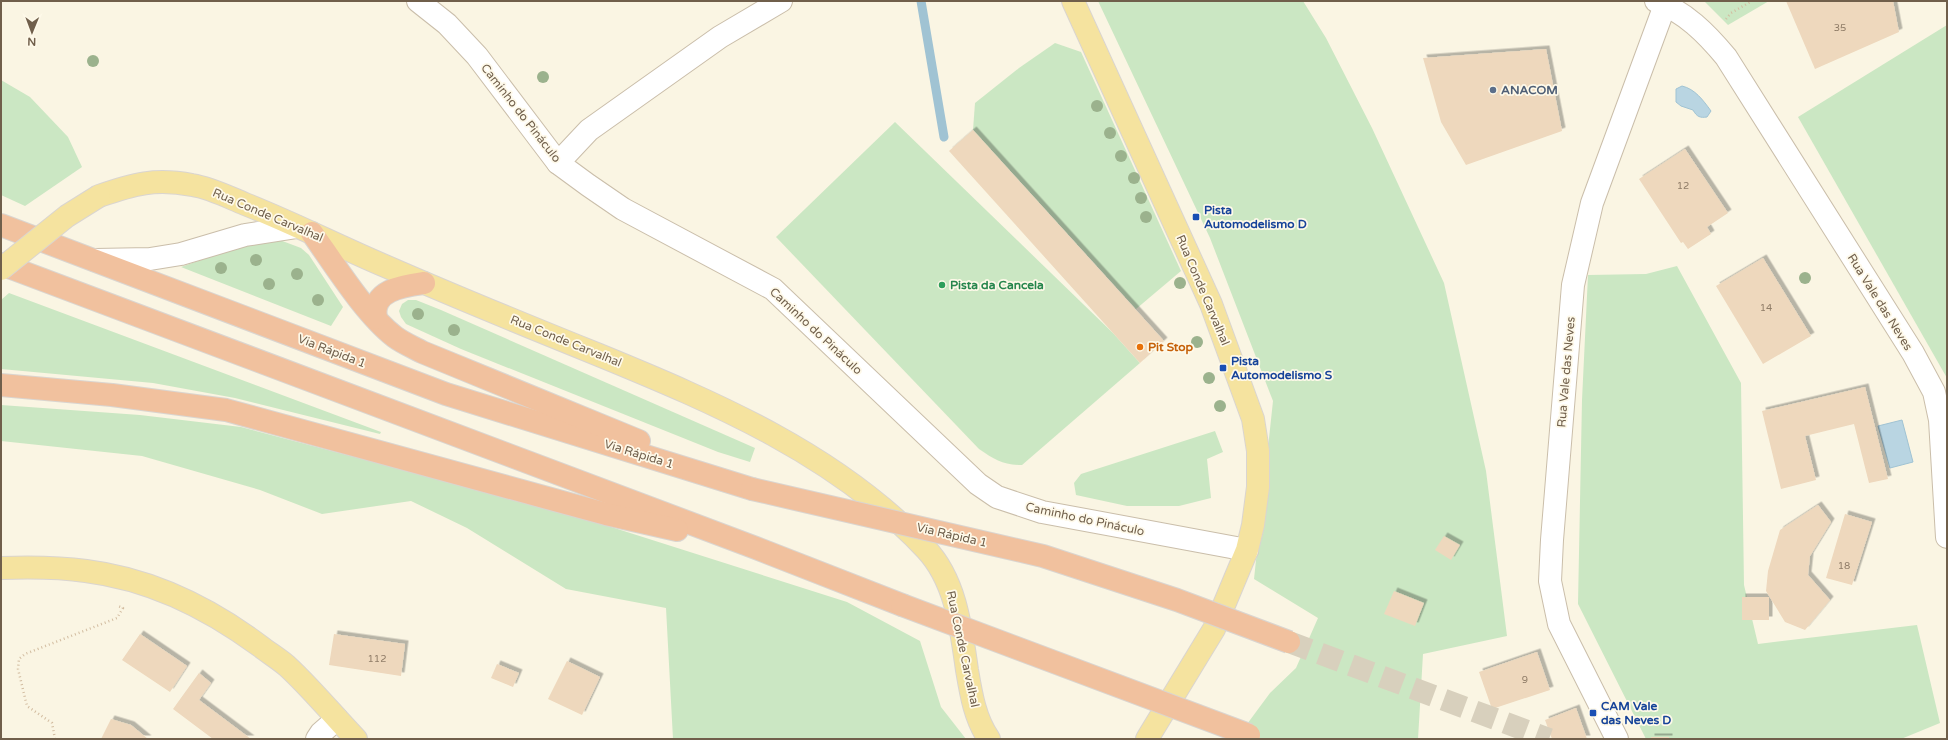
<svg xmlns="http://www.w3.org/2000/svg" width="1948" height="740" font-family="'Varela Round',sans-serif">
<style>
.green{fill:#cbe7c3}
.water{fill:#b9d5e2;stroke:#a0c3d3}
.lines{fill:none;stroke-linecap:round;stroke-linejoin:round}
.stream{stroke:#a0c3d3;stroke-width:9}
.building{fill:#eed8bd;filter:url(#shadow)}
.highway-tunnel{stroke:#d8d0bd;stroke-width:22;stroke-dasharray:22 11;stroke-linecap:butt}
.minor-casing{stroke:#cabeaa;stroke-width:24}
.major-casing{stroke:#dad5d0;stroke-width:24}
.highway-casing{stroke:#dad5d0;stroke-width:24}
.path{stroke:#d2bca0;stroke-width:2.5;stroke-dasharray:1 3;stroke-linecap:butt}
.minor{stroke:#fff;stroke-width:22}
.major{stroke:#f5e39f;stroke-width:22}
.highway{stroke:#f1c19e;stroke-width:22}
.major-bridge-casing{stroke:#dad5d0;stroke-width:24;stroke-linecap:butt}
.highway-bridge-casing{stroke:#dad5d0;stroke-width:24;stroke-linecap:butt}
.major-bridge{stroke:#f5e39f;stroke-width:22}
.highway-bridge{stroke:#f1c19e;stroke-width:22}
.tree{fill:#9bb28d}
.service-dot{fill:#5c6f8a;stroke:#fef9e9;stroke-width:1.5}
.transit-dot{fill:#1a4fb4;stroke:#fef9e9;stroke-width:1.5}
.leisure-dot{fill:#2e9e5b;stroke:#fef9e9;stroke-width:1.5}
.food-dot{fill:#e8710a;stroke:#fef9e9;stroke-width:1.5}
.labels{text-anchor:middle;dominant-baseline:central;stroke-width:3.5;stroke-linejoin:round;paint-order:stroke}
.number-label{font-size:10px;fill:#907d68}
.service-label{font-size:12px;font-weight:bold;fill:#4e5e75;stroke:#fef9e9;text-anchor:start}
.street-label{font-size:12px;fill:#705f4b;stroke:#fef9e9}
.transit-label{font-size:12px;font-weight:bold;fill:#164399;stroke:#fef9e9;text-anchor:start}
.leisure-label{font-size:12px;font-weight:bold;fill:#27864d;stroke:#fef9e9;text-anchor:start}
.food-label{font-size:12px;font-weight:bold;fill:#c56008;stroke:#fef9e9;text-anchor:start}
</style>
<defs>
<filter id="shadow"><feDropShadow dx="3.5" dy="-3.5" stdDeviation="0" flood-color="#0004"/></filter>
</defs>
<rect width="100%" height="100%" fill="#faf5e3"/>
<g class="green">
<path d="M 1098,1 L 1303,1 L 1326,38 L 1372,128 L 1444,283 L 1486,471 L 1507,636 L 1423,654 L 1418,739 L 1236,739 L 1270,693 L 1296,668 L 1318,618 L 1254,579 L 1273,401 L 1210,238 Z"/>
<path d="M 1704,1 L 1769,1 L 1728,25 Z"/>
<path d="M 1947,25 L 1947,378 L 1798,117 Z"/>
<path d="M 1055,43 L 1081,52 L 1181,271 L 1136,309 L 973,130 L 975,103 L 1019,68 Z"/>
<path d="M 1,80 L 30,97 L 68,137 L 82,167 L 25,206 L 1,195 Z"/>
<path d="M 895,122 L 1113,333 L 1140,363 L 1022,465 C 1003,465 995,460 979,449 L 776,237 Z"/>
<path d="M 277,239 L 301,248 L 309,255 L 343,307 L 331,326 L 181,267 L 226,251 Z"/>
<path d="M 1677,266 L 1741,383 L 1744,585 L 1758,644 L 1917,625 L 1940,723 L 1901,739 L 1646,739 L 1578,604 L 1582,400 L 1588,275 L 1646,274 Z"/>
<path d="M 9,293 L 381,432 L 380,434 L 235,398 L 153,383 L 1,369 L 1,300 Z"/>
<path d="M 408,300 L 416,300 L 441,310 L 755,448 L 750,462 L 718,452 L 461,349 L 406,324 L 401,317 L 399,311 L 402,304 Z"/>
<path d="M 1,405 L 140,415 L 241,427 L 564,512 L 847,602 L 920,641 L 941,707 L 966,739 L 673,739 L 666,608 L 566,589 L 467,528 L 411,501 L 322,514 L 260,490 L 142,456 L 1,441 Z"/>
<path d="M 1215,431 L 1223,452 L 1207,459 L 1211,498 L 1179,506 L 1127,506 L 1076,495 L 1074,483 L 1081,474 Z"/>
</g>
<g class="water">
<path d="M 1682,86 C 1695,89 1703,100 1711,111 L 1707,117 C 1700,118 1697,117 1693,110 L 1681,106 L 1676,102 L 1676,89 Z"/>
<path d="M 1902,420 L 1913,462 L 1890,468 L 1878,426 Z"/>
</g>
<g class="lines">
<path class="stream" d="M 921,1 L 944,137"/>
</g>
<g class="building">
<path d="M 1786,1 L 1893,1 L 1899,32 L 1815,69 Z"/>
<path d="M 1546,49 L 1562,131 L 1466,165 L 1441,122 L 1423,58 Z"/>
<path d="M 973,130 L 1164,341 L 1140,363 L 949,151 Z"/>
<path d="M 1685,149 L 1728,213 L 1707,227 L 1711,234 L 1688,249 L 1683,242 L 1681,243 L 1639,179 Z"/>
<path d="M 1763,258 L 1811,336 L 1763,364 L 1716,286 Z"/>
<path d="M 1865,387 L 1888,479 L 1869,483 L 1854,424 L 1805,436 L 1816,480 L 1781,489 L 1762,411 Z"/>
<path d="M 1818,505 L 1831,522 L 1810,556 L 1808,575 L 1830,600 L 1805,630 L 1785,622 L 1766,591 L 1768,571 L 1780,530 Z"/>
<path d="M 1845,514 L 1872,522 L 1852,585 L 1826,578 Z"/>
<path d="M 1444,536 L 1460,545 L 1451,560 L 1435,550 Z"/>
<path d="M 1394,591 L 1424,603 L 1415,626 L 1384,614 Z"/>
<rect x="1742" y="597" width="27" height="23"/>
<path d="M 140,634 L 187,666 L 170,692 L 122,660 Z"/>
<path d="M 334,634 L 405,644 L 401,676 L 329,665 Z"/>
<path d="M 1537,652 L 1550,690 L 1492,709 L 1479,672 Z"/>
<path d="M 567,661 L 600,677 L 582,715 L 548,699 Z"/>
<path d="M 497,664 L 519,673 L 513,687 L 491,678 Z"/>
<path d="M 199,673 L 211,683 L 199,700 L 251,739 L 213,739 L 173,709 Z"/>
<path d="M 1576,708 L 1587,739 L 1552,739 L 1545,720 Z"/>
<path d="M 111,719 L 131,725 L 148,739 L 101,739 Z"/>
<rect x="1651" y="737" width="18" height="2"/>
</g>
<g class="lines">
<path class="highway-tunnel" d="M 1289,642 L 1549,739"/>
<defs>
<g id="minor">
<path d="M 418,1 L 447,24 L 477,56 L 558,163 L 588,185 L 623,209 L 773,289 L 978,484 L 997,497 L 1042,512 L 1247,550"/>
<path d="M 1656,1 C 1685,12 1706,33 1726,57 L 1913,353 L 1934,392 L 1940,420 L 1947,537"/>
<path d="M 558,163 L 589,130 L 720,37 L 781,1"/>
<path d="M 95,260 L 150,259 L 181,254 L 245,235 L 297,227"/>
<path d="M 317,739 L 321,733 L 337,719"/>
<path d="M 1617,739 L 1559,624 L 1550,581 L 1552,540 L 1573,285 L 1592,203 L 1665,5"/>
</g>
<g id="major">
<path d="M 1073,1 L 1211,304 L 1253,419 L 1258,451 L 1258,487 L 1253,525 L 1247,550 L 1214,629 L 1147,739"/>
<path d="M 99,196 C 134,184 155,178 192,185 C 211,188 228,197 245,204 C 293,223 338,246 385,266 C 456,297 527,326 599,355 C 716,403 838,455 926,549 C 956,581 961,628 967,670 C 971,694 975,719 989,739"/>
<path d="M 1,568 C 30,567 58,567 86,571 C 150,579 209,608 260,646 C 269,653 279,659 287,666 C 311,688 333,715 356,739"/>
</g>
<g id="highway">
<path d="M 1,225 L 446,394 L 752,489"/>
<path d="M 312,233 C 334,264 365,314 395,337 C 403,343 413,347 422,352 L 639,441"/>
<path d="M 1,264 L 756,548 L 902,605"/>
<path d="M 376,318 C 371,290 403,286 424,283"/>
<path d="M 1,385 L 112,395 L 226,410 L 606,514 L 677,530"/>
</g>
</defs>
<use href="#minor" class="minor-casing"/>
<use href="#major" class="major-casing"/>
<use href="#highway" class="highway-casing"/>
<g class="path">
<path d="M 1726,19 L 1731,13 L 1752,1"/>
<path d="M 55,739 L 52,723 L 27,706 L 18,669 L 19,659 L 25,654 L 117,618 L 123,608 L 118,606"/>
</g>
<use href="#minor" class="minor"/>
<use href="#major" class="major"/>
<use href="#highway" class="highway"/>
<defs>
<path id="major-bridge" d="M 1,269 L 67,216 L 99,196"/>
<g id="highway-bridge">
<path d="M 752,489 L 1043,556 L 1177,600 L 1289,642"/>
<path d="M 902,605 L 1249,735"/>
</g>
</defs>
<use href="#major-bridge" class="major-bridge-casing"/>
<use href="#highway-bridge" class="highway-bridge-casing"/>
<use href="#major-bridge" class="major-bridge"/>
<use href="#highway-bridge" class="highway-bridge"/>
</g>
<g class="tree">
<circle cx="93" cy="61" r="6"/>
<circle cx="543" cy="77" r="6"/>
<circle cx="1097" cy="106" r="6"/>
<circle cx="1110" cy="133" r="6"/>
<circle cx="1121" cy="156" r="6"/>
<circle cx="1134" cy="178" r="6"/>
<circle cx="1141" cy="198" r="6"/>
<circle cx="1146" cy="217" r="6"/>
<circle cx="256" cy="260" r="6"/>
<circle cx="221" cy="268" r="6"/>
<circle cx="297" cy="274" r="6"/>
<circle cx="1805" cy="278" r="6"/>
<circle cx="1180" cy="283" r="6"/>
<circle cx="269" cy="284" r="6"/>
<circle cx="318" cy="300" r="6"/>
<circle cx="418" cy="314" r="6"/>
<circle cx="454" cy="330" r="6"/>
<circle cx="1197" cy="342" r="6"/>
<circle cx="1209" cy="378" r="6"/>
<circle cx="1220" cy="406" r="6"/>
</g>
<circle class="service-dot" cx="1493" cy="90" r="4"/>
<g class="transit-dot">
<rect x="1192" y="213" width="8" height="8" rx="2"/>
<rect x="1219" y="364" width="8" height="8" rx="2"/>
<rect x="1589" y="709" width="8" height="8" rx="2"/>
</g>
<circle class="leisure-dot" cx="942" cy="285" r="4"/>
<circle class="food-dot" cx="1140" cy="347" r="4"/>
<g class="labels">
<g class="number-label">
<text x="1840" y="28">35</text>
<text x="1683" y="186">12</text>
<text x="1766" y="308">14</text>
<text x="1844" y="566">18</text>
<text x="377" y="659">112</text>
<text x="1525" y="680">9</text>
</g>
<g class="service-label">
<text x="1501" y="90">ANACOM</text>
</g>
<g class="street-label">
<text transform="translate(521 113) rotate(52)">Caminho do Pináculo</text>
<text transform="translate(268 215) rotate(23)">Rua Conde Carvalhal</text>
<text transform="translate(1203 290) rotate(67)">Rua Conde Carvalhal</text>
<text transform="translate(1880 302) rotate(58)">Rua Vale das Neves</text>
<text transform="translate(816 331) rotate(43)">Caminho do Pináculo</text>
<text transform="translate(566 341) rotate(22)">Rua Conde Carvalhal</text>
<text transform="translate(332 351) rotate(21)">Via Rápida 1</text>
<text transform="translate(1566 372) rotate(-85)">Rua Vale das Neves</text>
<text transform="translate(639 454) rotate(17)">Via Rápida 1</text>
<text transform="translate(1085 519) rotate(12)">Caminho do Pináculo</text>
<text transform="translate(952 535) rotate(13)">Via Rápida 1</text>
<text transform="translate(963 649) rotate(78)">Rua Conde Carvalhal</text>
</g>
<g class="transit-label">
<text x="1204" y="210">Pista<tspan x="1204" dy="14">Automodelismo D</tspan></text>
<text x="1231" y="361">Pista<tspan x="1231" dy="14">Automodelismo S</tspan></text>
<text x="1601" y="706">CAM Vale<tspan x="1601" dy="14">das Neves D</tspan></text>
</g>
<g class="leisure-label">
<text x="950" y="285">Pista da Cancela</text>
</g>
<g class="food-label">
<text x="1148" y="347">Pit Stop</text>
</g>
</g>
<rect width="1948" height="740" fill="none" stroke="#705f4b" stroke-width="4"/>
<g transform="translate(32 32) rotate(181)" stroke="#fef9e9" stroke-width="3" paint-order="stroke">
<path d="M0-3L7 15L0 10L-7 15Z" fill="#705f4b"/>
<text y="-6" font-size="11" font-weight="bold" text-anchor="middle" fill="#705f4b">N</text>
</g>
</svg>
